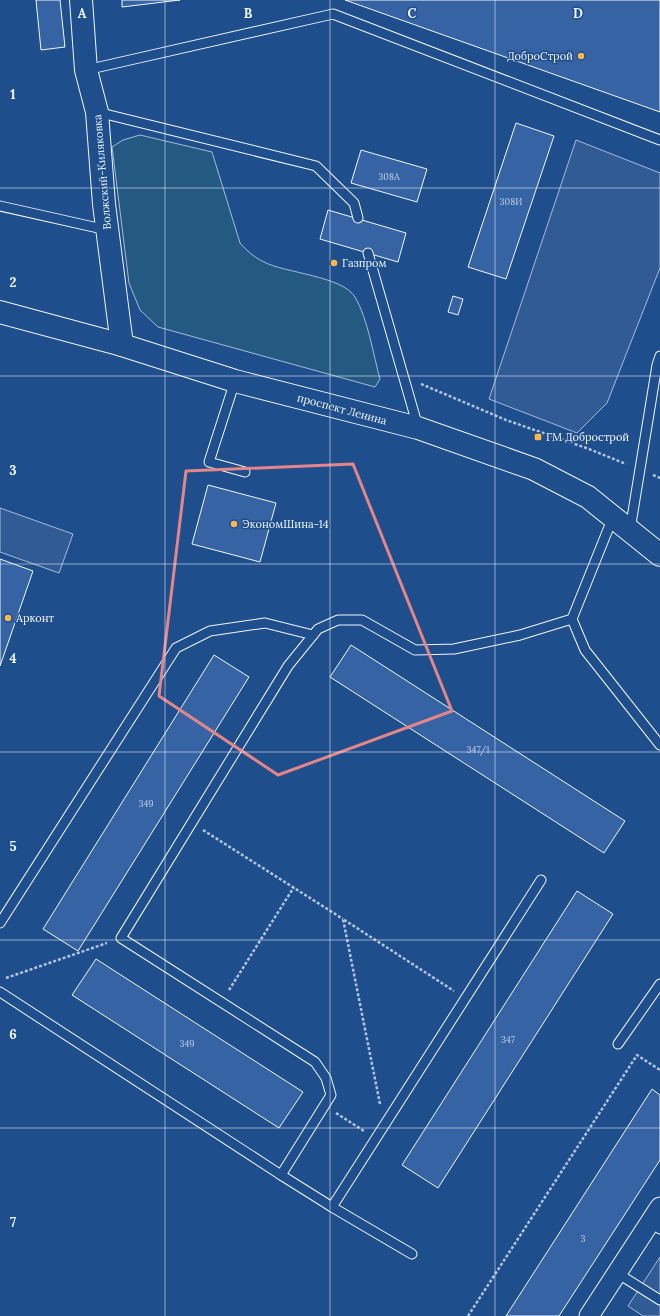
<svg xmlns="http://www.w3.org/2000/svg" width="660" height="1316" font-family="Lora,serif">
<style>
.green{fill:#245a82;stroke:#a8bbd7}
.parking{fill:#305b95;stroke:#a8bbd7}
.building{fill:#3563a3;stroke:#f2f6ff}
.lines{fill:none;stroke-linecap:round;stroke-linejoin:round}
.service-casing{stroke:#f2f6ff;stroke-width:11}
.minor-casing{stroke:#f2f6ff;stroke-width:21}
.tertiary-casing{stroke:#f2f6ff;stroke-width:24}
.primary-casing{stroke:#f2f6ff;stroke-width:24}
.path{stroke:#b3c4dc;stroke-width:2.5;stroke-dasharray:3 2;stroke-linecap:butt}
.service{stroke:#1f4e8c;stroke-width:9}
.minor{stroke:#1f4e8c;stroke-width:19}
.tertiary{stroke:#1f4e8c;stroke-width:22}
.primary{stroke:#1f4e8c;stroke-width:22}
.marked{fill:none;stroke:#e38589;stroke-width:3;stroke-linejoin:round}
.grid{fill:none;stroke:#f2f6ff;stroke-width:1;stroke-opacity:0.55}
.poi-dot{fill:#ffb74d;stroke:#1f4e8c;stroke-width:1.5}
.labels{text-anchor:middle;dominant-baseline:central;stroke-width:3;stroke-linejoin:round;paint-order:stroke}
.number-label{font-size:9px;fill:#c3d1e8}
.poi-label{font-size:11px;fill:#f2f6ff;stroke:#1f4e8c;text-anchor:start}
.street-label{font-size:11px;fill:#f2f6ff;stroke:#1f4e8c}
.grid-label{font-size:13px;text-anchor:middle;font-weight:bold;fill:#f2f6ff;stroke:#1f4e8c;stroke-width:3;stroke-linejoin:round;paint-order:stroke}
</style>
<rect width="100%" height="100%" fill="#1f4e8c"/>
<path class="green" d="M 140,135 L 212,152 L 240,243 C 247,251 254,257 264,262 C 285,273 342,276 355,297 C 368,319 373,354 380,379 L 375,387 L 158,327 L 140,310 L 129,283 L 112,147 L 123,140 Z"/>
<g class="parking">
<path d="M 576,140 L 660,173 L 660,268 L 607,403 L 577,433 L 489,399 Z"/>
<path d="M 0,508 L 73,534 L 59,573 L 0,552 Z"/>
<path d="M 660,1257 L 660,1316 L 643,1316 L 628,1306 Z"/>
</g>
<g class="building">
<path d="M 36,0 L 60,0 L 65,47 L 41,50 Z"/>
<path d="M 122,0 L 180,0 L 122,7 Z"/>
<path d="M 345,0 L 660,0 L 660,112 Z"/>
<path d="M 516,123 L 554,136 L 506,279 L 468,267 Z"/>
<path d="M 361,150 L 427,169 L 417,202 L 351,183 Z"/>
<path d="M 328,210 L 406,233 L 398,262 L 320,239 Z"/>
<path d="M 453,296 L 463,299 L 458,315 L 448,312 Z"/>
<path d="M 208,485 L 276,503 L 260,562 L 192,544 Z"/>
<path d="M 0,559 L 33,571 L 0,666 Z"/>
<path d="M 351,645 L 625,821 L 604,853 L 330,677 Z"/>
<path d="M 214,655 L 249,677 L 78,951 L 43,929 Z"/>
<path d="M 577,891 L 613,914 L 438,1188 L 402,1165 Z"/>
<path d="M 96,959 L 303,1092 L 279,1128 L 72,995 Z"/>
<path d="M 652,1089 L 660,1095 L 660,1160 L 559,1316 L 506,1316 Z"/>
</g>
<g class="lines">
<defs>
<g id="service">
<path d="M 86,70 L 333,14 L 660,140"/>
<path d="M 97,112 L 316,166 L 354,203 L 358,218"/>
<path d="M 0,206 L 107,230"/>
<path d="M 368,253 L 418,427"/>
<path d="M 235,381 L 209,462 L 245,472"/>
<path d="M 613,517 L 572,619 L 585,650 L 660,745"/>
<path d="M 630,530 L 657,365 L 660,356"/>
<path d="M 0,923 L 176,648 L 210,631 L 265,623 L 313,635"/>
<path d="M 0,992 L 281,1175 L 331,1095 L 326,1078 L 315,1062 L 121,938 L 288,666 L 318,629 L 338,620 L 362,620 L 415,650 L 454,649 L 520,635 L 572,619"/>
<path d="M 618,1044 L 660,984"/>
<path d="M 281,1175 L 332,1207 L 541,880"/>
<path d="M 332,1207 L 412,1254"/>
<path d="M 650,1222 L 660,1229"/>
<path d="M 617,1273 L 660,1300"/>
</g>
<path id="minor" d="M 589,1316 L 660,1207"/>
<path id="tertiary" d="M 81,0 L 86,70 L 97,112 L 104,204 L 122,345"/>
<path id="primary" d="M 0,312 L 122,345 L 235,381 L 418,428 L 534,469 L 588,497 L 660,555"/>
</defs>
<use href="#service" class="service-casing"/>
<use href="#minor" class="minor-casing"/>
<use href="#tertiary" class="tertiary-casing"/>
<use href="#primary" class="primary-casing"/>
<g class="path">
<path d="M 421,384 L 506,420 L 589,449 L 626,464"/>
<path d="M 653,475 L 660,478"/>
<path d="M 203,830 L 343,919"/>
<path d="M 6,978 L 107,943"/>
<path d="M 229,990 L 294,887"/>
<path d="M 380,1104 L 343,919 L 454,991"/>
<path d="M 336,1113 L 364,1131"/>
<path d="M 468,1316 L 637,1055 L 660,1070"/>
</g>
<use href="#service" class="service"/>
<use href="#minor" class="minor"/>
<use href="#tertiary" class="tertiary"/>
<use href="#primary" class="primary"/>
</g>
<path class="marked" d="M 353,464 L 452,711 L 278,775 L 159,696 L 186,471 Z"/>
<path class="grid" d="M 165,0 L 165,1316M 330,0 L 330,1316M 495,0 L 495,1316M 0,188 L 660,188M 0,376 L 660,376M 0,564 L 660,564M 0,752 L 660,752M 0,940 L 660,940M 0,1128 L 660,1128"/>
<g class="poi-dot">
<circle cx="581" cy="56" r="4"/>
<circle cx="334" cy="263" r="4"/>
<rect x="534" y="433" width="8" height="8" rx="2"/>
<circle cx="234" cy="524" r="4"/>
<circle cx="8" cy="618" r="4"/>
</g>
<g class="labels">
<g class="number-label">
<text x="389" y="176">308А</text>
<text x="511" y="201">308И</text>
<text x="478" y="749">347/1</text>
<text x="146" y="803">349</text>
<text x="508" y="1039">347</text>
<text x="187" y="1043">349</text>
<text x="583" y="1238">3</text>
</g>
<g class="poi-label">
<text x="573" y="56" text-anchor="end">ДоброСтрой</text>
<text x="342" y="263">Газпром</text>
<text x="546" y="437">ГМ Добрострой</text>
<text x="242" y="524">ЭкономШина-14</text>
<text x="16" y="618">Арконт</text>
</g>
<g class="street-label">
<text transform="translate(102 172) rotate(-95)">Волжский-Киляковка</text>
<text transform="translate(342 409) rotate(15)">проспект Ленина</text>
</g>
</g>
<g class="grid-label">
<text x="82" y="18">A</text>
<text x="248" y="18">B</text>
<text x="412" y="18">C</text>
<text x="578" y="18">D</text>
<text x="13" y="99">1</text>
<text x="13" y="287">2</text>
<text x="13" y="475">3</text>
<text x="13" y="663">4</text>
<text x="13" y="851">5</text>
<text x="13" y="1039">6</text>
<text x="13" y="1227">7</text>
</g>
</svg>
